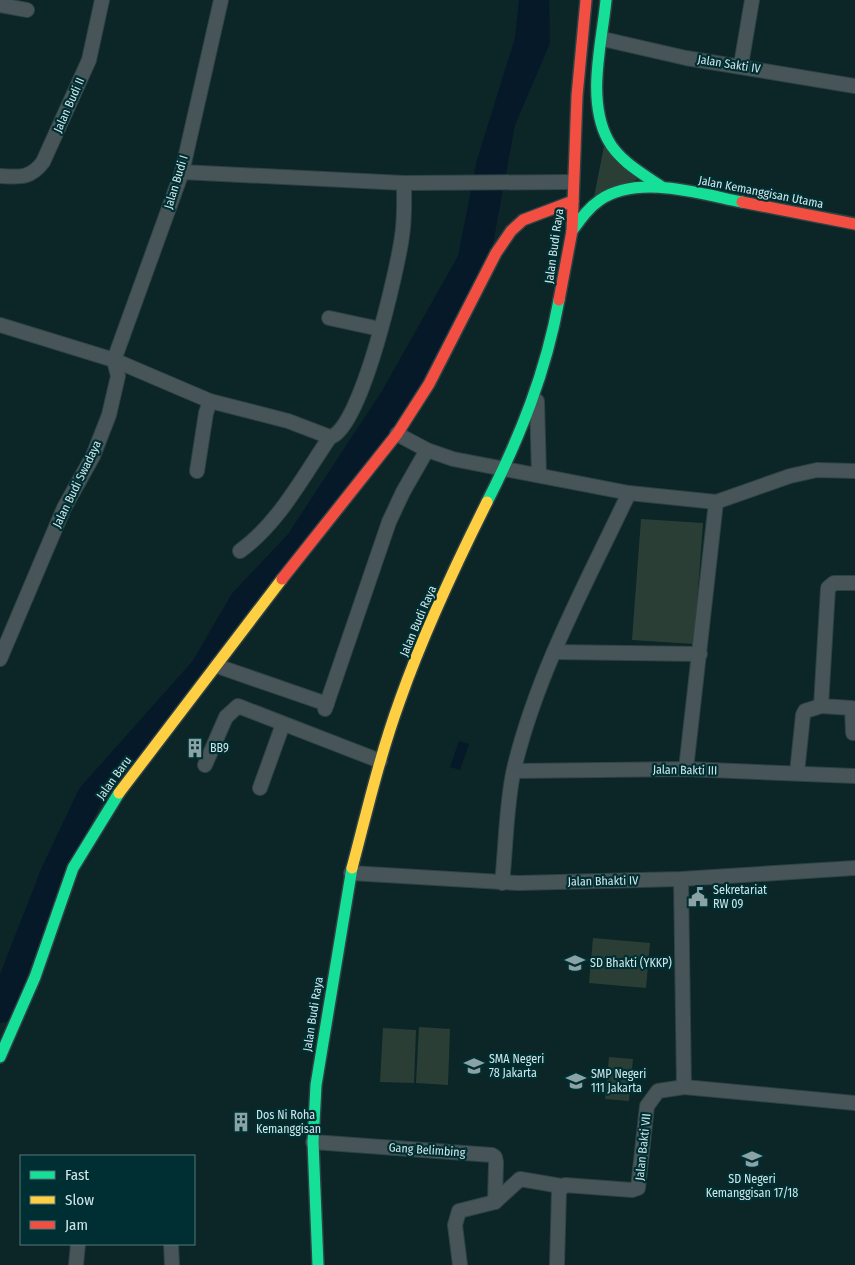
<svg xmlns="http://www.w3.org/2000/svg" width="855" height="1265" font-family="'Fira Sans Condensed',sans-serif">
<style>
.green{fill:#2b3e35}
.water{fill:#061928}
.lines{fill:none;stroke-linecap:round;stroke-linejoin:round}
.river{stroke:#061928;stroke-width:26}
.street-casing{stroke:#2e4244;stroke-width:16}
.fast-casing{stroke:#2e4244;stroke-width:14}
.slow-casing{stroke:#2e4244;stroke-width:14}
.jam-casing{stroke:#2e4244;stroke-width:14}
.street{stroke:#475558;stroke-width:14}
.fast{stroke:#16e098;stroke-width:11}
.slow{stroke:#ffcf43;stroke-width:11}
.jam{stroke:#f24e42;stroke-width:11}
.labels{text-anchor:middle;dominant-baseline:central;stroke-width:4.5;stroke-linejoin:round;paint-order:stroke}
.street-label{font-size:12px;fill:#d0e7e9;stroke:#002f33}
.poi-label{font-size:12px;fill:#d0e7e9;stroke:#002f33;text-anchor:start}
</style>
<rect width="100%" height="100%" fill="#0c2527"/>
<g class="green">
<path d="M 607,131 L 641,178 L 594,197 Z"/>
<path d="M 641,519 L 703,523 L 694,644 L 632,640 Z"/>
<path d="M 593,938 L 650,943 L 646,988 L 589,983 Z"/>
<path d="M 419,1027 L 450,1029 L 448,1085 L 416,1083 Z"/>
<path d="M 383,1028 L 416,1030 L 414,1083 L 380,1082 Z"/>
<path d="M 609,1057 L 633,1059 L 629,1101 L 605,1099 Z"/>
</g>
<g class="water">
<path d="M 519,0 L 549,0 L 550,43 L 515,125 L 492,249 L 420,398 L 316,534 L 290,531 L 382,391 L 458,256 L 477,160 L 515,38 Z"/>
<path d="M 459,741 L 469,744 L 460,770 L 450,767 Z"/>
</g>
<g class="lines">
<path class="river" d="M 0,1010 L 54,872 L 90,796 L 203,669 L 242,602 L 309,531 L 322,510"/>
<defs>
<g id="street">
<path d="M 0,5 L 27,10"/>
<path d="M 603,39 L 686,58 L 855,86"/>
<path d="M 741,65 L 752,0"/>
<path d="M 182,172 L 404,183 L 572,182"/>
<path d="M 0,176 C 20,177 30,179 43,162 L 89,60 L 102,0"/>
<path d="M 329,318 L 380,329"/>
<path d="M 0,325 L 114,360 L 210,401 L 288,421 L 330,437"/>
<path d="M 114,360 L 182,172 L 221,0"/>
<path d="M 537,401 L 539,475"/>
<path d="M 397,434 L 427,450 L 453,459 L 629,493 L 716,502 L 790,476 L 817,470 L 855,471"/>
<path d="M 330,437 C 361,431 398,267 402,236 C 405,218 404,201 404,183"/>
<path d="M 197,471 L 206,413 L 210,401"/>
<path d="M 240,551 C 279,523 304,475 330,437"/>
<path d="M 554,652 L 700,654"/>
<path d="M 0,659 L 64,508 L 93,456 L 109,415 L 118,376 L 114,360"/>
<path d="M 217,666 L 327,704"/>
<path d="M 325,709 L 389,522 L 403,492 L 427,450"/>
<path d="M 853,733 L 852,708 L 821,706 L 828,588 L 834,583 L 855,583"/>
<path d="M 205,765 L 226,717 L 238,706 L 380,761"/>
<path d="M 686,769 L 716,502"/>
<path d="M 514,771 L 686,769 L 855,776"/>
<path d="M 797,773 L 803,715 L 805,711 L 821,706"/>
<path d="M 260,788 L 283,724"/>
<path d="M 351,873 L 518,883 L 681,879 L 855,868"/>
<path d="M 681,879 L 684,1087"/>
<path d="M 502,883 C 506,847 506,804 514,769 C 537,672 587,582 629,493"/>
<path d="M 313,1142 L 492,1155 L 495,1157 L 496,1162 L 495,1202"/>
<path d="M 171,1244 L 172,1265"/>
<path d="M 76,1265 L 78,1244"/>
<path d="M 460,1265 L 455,1225 L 459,1211 L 495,1202 L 520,1179 L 561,1186"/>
<path d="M 557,1265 L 559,1191 L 565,1185 L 632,1190 L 638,1188 L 647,1106 L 658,1091 L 684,1087 L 855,1103"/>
</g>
<g id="fast">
<path d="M 606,0 C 602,43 586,99 608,140 C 619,161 643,174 662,187"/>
<path d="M 572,231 C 580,220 588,208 600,200 C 638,174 701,194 742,202"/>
<path d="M 487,502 C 520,437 546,372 559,300"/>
<path d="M 0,1057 L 35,977 L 73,868 L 119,793"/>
<path d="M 318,1265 L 313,1142 L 316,1085 L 352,868"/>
</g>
<g id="slow">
<path d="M 119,793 L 282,579"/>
<path d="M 352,868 C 367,811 380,755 400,700 C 424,632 455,566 487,502"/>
</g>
<g id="jam">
<path d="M 742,202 L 855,224"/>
<path d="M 559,300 L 572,231 L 577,96 L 586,0"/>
<path d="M 282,579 L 397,434 L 429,384 L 496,253 L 511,231 L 523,220 L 573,201"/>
</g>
</defs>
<use href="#street" class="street-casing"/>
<use href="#fast" class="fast-casing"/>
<use href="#slow" class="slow-casing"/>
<use href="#jam" class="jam-casing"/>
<use href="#street" class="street"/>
<use href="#fast" class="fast"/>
<use href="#slow" class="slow"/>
<use href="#jam" class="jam"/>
</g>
<defs>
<symbol id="building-bare" viewBox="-9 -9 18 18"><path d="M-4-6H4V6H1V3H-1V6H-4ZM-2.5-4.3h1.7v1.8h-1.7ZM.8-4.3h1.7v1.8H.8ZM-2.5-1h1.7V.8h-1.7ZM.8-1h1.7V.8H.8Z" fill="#8ba3a5" stroke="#002f33" stroke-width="2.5" paint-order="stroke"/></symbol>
<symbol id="civic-bare" viewBox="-9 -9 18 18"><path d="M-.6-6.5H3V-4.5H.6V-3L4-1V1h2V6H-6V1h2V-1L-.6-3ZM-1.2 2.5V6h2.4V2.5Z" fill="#8ba3a5" stroke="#002f33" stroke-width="2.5" paint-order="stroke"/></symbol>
<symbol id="school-bare" viewBox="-9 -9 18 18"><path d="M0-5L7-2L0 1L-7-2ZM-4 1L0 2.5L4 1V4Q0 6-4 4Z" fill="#8ba3a5" stroke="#002f33" stroke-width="2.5" paint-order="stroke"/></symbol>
</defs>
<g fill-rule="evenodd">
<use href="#building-bare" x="181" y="734" width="28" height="28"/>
<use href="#civic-bare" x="684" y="883" width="28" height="28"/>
<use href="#school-bare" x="561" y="949" width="28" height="28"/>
<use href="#school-bare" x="460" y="1052" width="28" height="28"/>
<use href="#school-bare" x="562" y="1067" width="28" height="28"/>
<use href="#building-bare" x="227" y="1108" width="28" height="28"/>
<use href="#school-bare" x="738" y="1145" width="28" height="28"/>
</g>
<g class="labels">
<g class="street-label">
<text transform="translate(729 64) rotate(9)">Jalan Sakti IV</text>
<text transform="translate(69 105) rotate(-66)">Jalan Budi II</text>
<text transform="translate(176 182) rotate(-73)">Jalan Budi I</text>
<text transform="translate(761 192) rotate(11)">Jalan Kemanggisan Utama</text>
<text transform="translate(554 246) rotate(-82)">Jalan Budi Raya</text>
<text transform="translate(77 484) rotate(-64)">Jalan Budi Swadaya</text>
<text transform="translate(418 621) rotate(-67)">Jalan Budi Raya</text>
<text transform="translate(685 770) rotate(1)">Jalan Bakti III</text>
<text transform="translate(114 778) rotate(-54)">Jalan Baru</text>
<text transform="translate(603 881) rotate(-1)">Jalan Bhakti IV</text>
<text transform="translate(313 1014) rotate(-81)">Jalan Budi Raya</text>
<text transform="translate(643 1147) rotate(-84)">Jalan Bakti VII</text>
<text transform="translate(427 1150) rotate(4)">Gang Belimbing</text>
</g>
<g class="poi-label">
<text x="210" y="748">BB9</text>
<text x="713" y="890">Sekretariat<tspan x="713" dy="14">RW 09</tspan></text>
<text x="590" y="963">SD Bhakti (YKKP)</text>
<text x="489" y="1059">SMA Negeri<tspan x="489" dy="14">78 Jakarta</tspan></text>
<text x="591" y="1074">SMP Negeri<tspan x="591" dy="14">111 Jakarta</tspan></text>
<text x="256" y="1115">Dos Ni Roha<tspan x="256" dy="14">Kemanggisan</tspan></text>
<text x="752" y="1179" text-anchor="middle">SD Negeri<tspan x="752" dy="14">Kemanggisan 17/18</tspan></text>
</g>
</g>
<rect x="20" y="1155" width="175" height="90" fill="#002f33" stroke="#53797c"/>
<rect x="30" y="1171" width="25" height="8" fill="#16e098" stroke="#53797c"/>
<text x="65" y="1180" font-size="15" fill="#d0e7e9">Fast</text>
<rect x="30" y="1196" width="25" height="8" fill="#ffcf43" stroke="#53797c"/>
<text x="65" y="1205" font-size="15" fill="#d0e7e9">Slow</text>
<rect x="30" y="1221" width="25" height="8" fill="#f24e42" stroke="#53797c"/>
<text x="65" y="1230" font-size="15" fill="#d0e7e9">Jam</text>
</svg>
